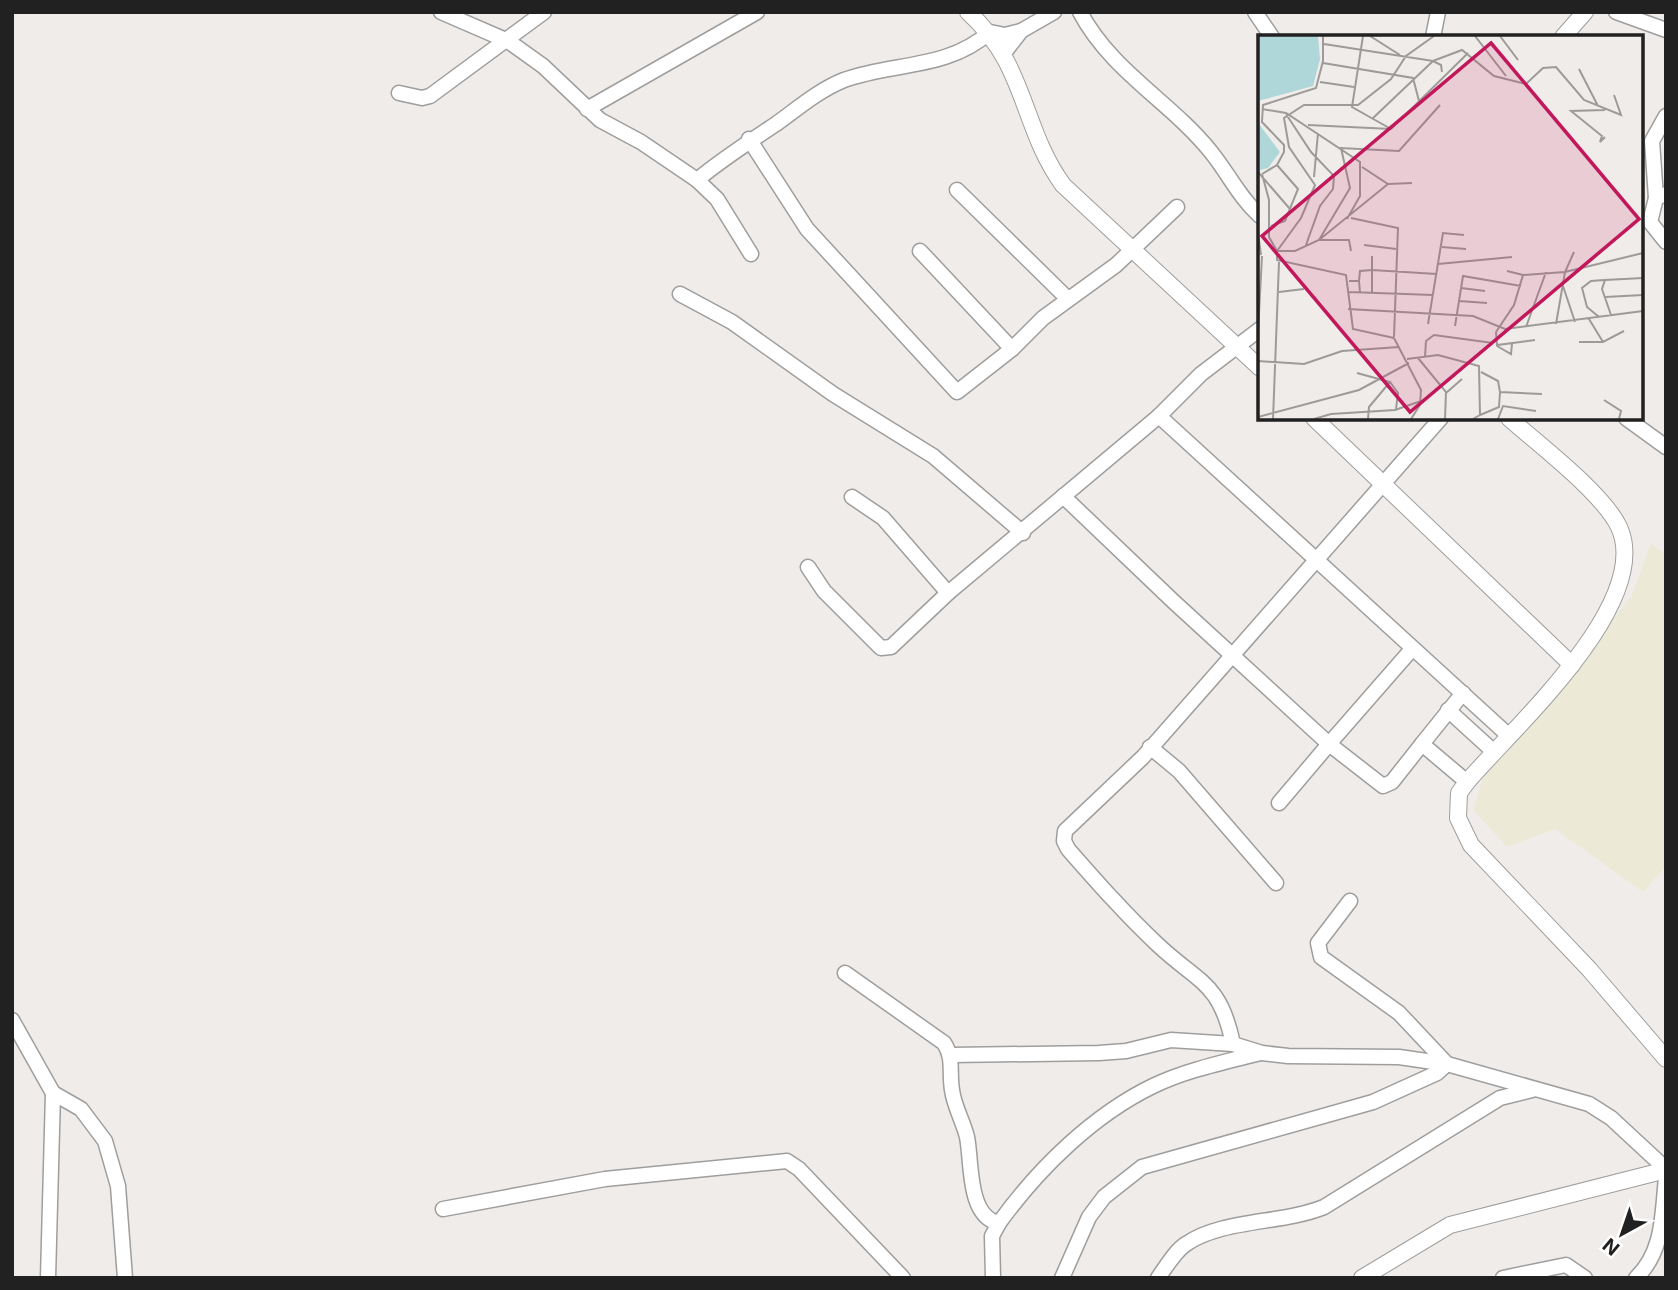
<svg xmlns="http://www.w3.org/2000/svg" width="1678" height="1290" font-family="Inter,sans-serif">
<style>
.farmland{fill:#ecead7}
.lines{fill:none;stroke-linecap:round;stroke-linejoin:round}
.minor-casing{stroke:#9e9e9e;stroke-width:17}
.tertiary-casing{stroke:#9e9e9e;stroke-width:18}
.minor{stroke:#fff;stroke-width:14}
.tertiary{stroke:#fff;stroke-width:16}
.inset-road{fill:none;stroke:#9d9b99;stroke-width:2}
.view{fill:#c2185b;fill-opacity:0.15;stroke:#c2185b;stroke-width:3.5}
.inset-edge{fill:none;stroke:#212121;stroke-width:3.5}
</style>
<rect width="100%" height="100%" fill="#f0ece9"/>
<path class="farmland" d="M 1651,543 L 1666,554 L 1666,866 L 1643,892 L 1555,829 L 1507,847 L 1473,810 L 1483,778 L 1631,597 Z"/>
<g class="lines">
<defs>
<g id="minor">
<path d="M 441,12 L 508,41 L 543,66 L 600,120 L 641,142 L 697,180 L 717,199 L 751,254"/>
<path d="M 1080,12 C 1111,71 1171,102 1211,152 C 1228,173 1239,197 1260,216"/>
<path d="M 1255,12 L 1272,37"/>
<path d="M 1616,12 L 1666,30"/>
<path d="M 1433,37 L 1438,12"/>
<path d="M 1004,53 L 1021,31 L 1054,12"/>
<path d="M 399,93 L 422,98 L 430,96 L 544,12"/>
<path d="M 587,109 L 757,12"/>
<path d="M 749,139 L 807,229 L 957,392 L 1012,349 L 1043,318 L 1116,265 L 1177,207"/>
<path d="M 697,180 C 722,159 749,142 776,124 C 797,109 819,90 844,80 C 893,62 947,70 990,32 L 1005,35 L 1021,31"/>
<path d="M 957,190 L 1068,299"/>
<path d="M 1666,194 L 1656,198 L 1650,222 L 1666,242"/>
<path d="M 1656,198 L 1652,141 L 1666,116"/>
<path d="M 920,251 L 1012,349"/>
<path d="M 680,294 L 732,322 L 833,394 L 933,456 L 1023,533"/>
<path d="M 1159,416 L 1508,735"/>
<path d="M 1626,418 L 1666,447"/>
<path d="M 1063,496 L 1174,602 L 1329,744 L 1412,649"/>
<path d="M 852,497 L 883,518 L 948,593"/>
<path d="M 808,567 L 824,591 L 881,648 L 891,647 L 948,593 L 1159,416 L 1201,374 L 1260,329"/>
<path d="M 1463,693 L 1422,744 L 1467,782"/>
<path d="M 1448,710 L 1493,751"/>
<path d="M 1150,747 L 1179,771 L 1276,883"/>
<path d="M 1279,803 L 1329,744 L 1383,786 L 1392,782 L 1422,744"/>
<path d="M 845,973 L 944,1043 C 954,1058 949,1072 952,1090 C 954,1106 963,1121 967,1137 C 972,1161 967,1217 999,1223"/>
<path d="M 12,1020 L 53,1093 L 81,1109 L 105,1141 L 118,1186 L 125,1278"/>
<path d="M 1233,1044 C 1220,981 1198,983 1157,944 C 1125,914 1097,882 1068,849 L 1064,841 L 1065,831 L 1143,757 L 1441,418"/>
<path d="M 952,1055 L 1099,1053 L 1126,1051 L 1171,1040 L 1233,1044 L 1262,1053 L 1288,1056 L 1399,1057 L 1447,1064 L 1589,1104 L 1611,1118 L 1666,1169"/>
<path d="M 443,1209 L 605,1179 L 787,1161 L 799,1169 L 903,1278"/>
<path d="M 48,1278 L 53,1093"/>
<path d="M 993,1278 L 992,1236 L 999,1223 C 1038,1169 1093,1115 1153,1086 C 1186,1070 1225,1062 1260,1053"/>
<path d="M 1062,1278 L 1089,1217 L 1104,1197 L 1142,1167 L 1373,1102 L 1437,1073 L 1447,1064 L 1399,1013 L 1321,957 L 1318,943 L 1350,901"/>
<path d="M 1158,1278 C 1166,1267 1175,1251 1186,1244 C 1222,1219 1282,1224 1324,1207 L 1500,1098 L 1532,1090"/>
<path d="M 1503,1278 L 1566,1265 L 1585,1278"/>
<path d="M 1636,1278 C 1664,1251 1662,1214 1666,1178"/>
</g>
<g id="tertiary">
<path d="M 968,12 C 1027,65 1021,127 1063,185 L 1260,368"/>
<path d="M 1563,37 L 1585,12"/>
<path d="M 1314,418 L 1572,665"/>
<path d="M 1509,418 C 1539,445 1603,493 1619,527 C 1654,603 1512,729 1467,782 L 1459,793 L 1458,818 L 1471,845 L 1589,969 L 1666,1059"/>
<path d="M 1362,1278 L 1450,1225 L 1666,1170"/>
</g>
</defs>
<use href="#minor" class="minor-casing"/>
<use href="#tertiary" class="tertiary-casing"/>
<use href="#minor" class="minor"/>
<use href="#tertiary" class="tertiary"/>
</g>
<g transform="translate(1258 35)">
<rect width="385" height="385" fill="#f0ece9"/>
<path d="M 0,1 L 60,1 L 62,24 L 55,51 L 0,66 ZM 1,89 L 22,117 L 10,133 L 2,135 Z" fill="#afd6d8"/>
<path class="inset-road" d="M 105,1 L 94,72 L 133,94M 112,1 L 142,20M 217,1 L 248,41M 242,1 L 260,25M 66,9 L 175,26 L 204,15 L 236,41 L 268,49 L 285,33 L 298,32 L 326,65 L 363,80 L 356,60M 65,28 L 155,43 L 161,66M 321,34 L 340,71M 62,47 L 96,52M 4,74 L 28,78 L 102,127 L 102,161 L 89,184M 347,75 L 313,76 L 344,101 L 342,107 L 347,102M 28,79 L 53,117 L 76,141 L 75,154 L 62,171 L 48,210M 114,84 L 175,26 L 183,30 L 184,37M 50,90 L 133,94 L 210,18M 104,132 L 130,149 L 154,148M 0,137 L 32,174M 4,139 L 11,165 L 11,202 L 19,216 L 37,216 L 61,205 L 130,149M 4,139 L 19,130 L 26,117 L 26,110 L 4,87 L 5,70 L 58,53 L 65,26 L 65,1M 56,142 L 60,98M 93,183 L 140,193 L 136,302M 13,191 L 27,186 L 40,154 L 19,130M 0,198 L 3,220M 106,210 L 138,214M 184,212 L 208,214M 93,216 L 91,205 L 61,205 L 92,153 L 83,113 L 141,116 L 182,70M 180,229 L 254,222M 249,236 L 265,240 L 307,237 L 385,218M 91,246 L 101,246 L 102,257M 101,246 L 102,236 L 114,235 L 114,221M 305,251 L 317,287M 203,253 L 227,256M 21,257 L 46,254M 91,257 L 175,260M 114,258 L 114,235 L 179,239M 347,262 L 385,260M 201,266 L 229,268M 90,274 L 215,281 L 247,294 L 385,276M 353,280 L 344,254 L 347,245 L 385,243M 341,282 L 329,272 L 324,253 L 333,246 L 346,245M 331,284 L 345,307 L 366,296M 170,289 L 185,198 L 206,200M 298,289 L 307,237 L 316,217M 197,291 L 205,241 L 263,251M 268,292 L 288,237M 0,297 L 4,221M 238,297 L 256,270 L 265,240M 238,297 L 239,310 L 277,305M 136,303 L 95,294 L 88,240 L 19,225 L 19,216 L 43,183 L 57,150 L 31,112 L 26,83 L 46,70 L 100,70 L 133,44 L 148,21 L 176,1M 136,303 L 163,355 L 162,370 L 153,384M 321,307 L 345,307M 239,311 L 253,319 L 254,309M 167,322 L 168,306 L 176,300 L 235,308M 160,323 L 188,357 L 187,384M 149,324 L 180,320 L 221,331 L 222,380 L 215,384M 0,326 L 46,329 L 84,316 L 141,312M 99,338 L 132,347 L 111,372 L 110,384M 132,347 L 140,358 L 138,374M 242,357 L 284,359M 188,358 L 204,344M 346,365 L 363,376 L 361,384M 222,380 L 241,372 L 242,357 L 240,346 L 223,337M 0,382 L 101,355 L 151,328M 15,384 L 21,227M 56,384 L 73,379 L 137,375 L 163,366M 240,384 L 245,371 L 278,376"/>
<path class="view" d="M 233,8 L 381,184 L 152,377 L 4,201 Z"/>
<rect width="385" height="385" class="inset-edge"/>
</g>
<rect width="1678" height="1290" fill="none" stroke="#212121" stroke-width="28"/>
<g transform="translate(1622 1234) rotate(220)" stroke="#ffffff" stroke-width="5" paint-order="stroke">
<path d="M0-5L12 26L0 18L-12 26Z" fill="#212121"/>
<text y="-10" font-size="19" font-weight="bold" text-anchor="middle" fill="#212121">N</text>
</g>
</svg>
